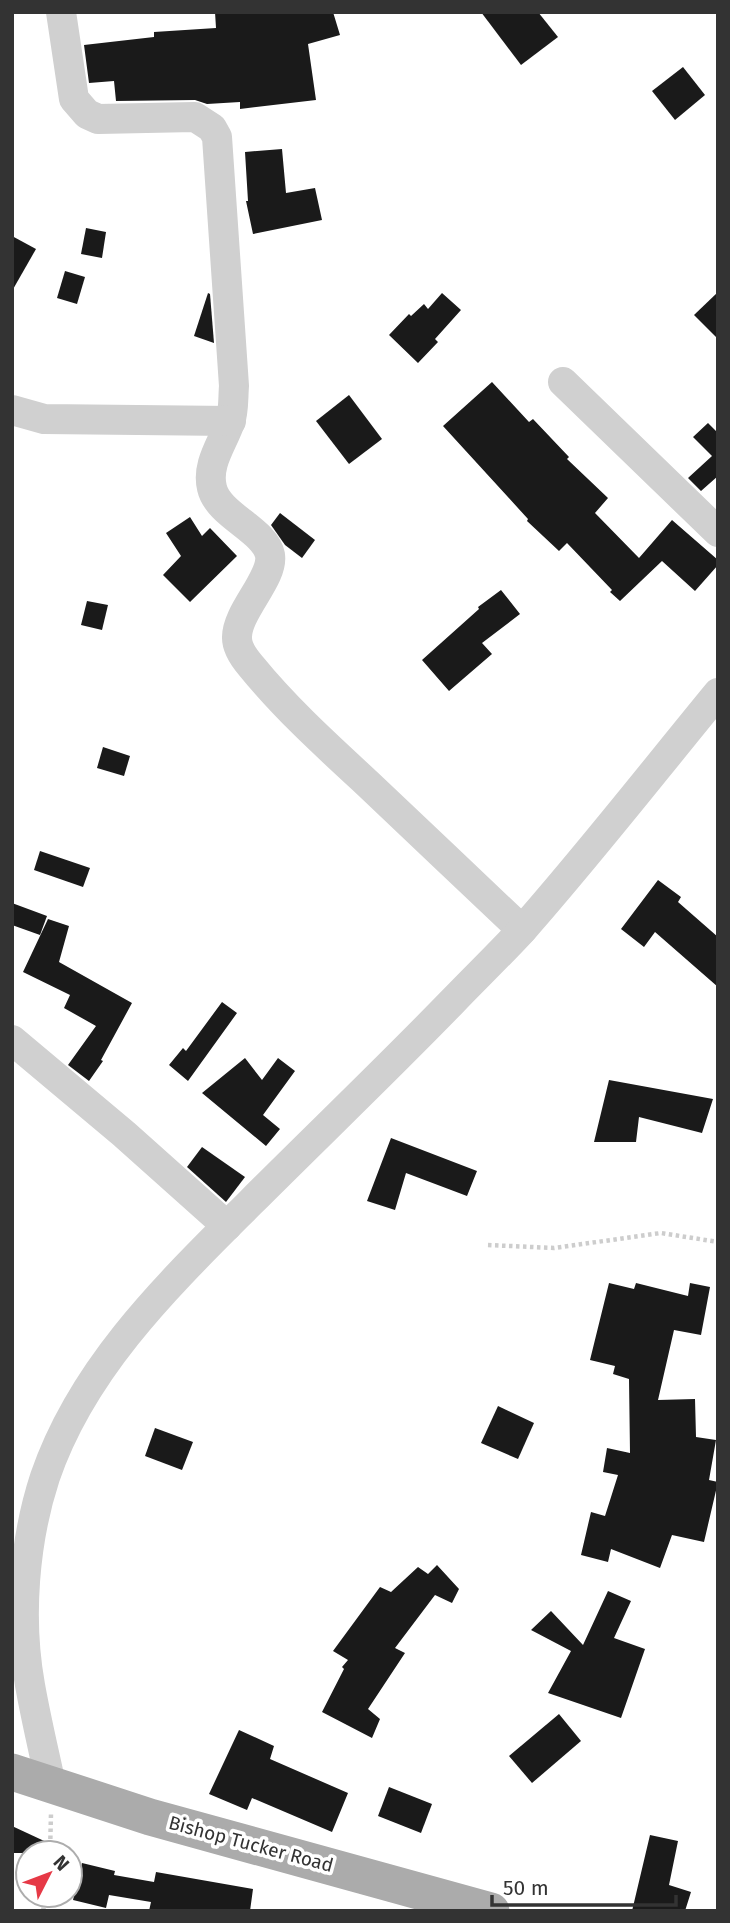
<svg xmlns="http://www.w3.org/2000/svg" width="730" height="1923" font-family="'Fira Sans',sans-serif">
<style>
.building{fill:#1a1a1a}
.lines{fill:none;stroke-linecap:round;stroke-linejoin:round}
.path{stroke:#cdcdcd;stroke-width:4.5;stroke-dasharray:3.5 3.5;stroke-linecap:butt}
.minor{stroke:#d0d0d0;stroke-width:30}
.major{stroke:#ababab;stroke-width:37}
.labels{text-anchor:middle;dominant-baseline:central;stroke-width:7;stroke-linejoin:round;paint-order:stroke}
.street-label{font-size:19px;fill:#333;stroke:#fff}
</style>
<rect width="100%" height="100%" fill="#fff"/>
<g class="building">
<path d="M 215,12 L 333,12 L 340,35 L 308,44 L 316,100 L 240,109 L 240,102 L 207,104 L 195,100 L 116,101 L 114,81 L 89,83 L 84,45 L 154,37 L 154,32 L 216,28 Z"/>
<path d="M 481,12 L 538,12 L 558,37 L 521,65 Z"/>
<path d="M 683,67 L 705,95 L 675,120 L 652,91 Z"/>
<path d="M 282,149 L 286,193 L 315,188 L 322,220 L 253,234 L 246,201 L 248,201 L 245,152 Z"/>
<path d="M 86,228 L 106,232 L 102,258 L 81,254 Z"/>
<path d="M 12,236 L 36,249 L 12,291 Z"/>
<path d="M 65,271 L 85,277 L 77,304 L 57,298 Z"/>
<path d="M 718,292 L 718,339 L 694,315 Z"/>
<path d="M 208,293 L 210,294 L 214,343 L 194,336 Z"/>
<path d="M 442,293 L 461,310 L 435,339 L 438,342 L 418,363 L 389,335 L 409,314 L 411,316 L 424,304 L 428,309 Z"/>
<path d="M 492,382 L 529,422 L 533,419 L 569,457 L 567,459 L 608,498 L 595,513 L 639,558 L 672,520 L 718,560 L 718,565 L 695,591 L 662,561 L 620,601 L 610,592 L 612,590 L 567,543 L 559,551 L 527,521 L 528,519 L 443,426 Z"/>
<path d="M 349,395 L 382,439 L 349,464 L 316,421 Z"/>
<path d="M 708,423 L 718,433 L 718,476 L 701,491 L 688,478 L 712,456 L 693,437 Z"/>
<path d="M 280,513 L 315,540 L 302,558 L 285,545 L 271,525 Z"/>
<path d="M 190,517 L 202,536 L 210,528 L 237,556 L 190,602 L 163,575 L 181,556 L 166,533 Z"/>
<path d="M 501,590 L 520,614 L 482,643 L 492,654 L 449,691 L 422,660 L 479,609 L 478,607 Z"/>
<path d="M 87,601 L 108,605 L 102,630 L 81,625 Z"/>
<path d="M 103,747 L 130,756 L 124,776 L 97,768 Z"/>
<path d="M 40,851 L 90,868 L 83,887 L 34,870 Z"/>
<path d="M 658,880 L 681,897 L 678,902 L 718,937 L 718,987 L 655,932 L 644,947 L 621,929 Z"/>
<path d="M 12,903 L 47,916 L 40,935 L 12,925 Z"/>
<path d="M 48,919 L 69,926 L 59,962 L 132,1003 L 101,1060 L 103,1061 L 89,1081 L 68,1065 L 96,1026 L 64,1008 L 70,995 L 23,972 Z"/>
<path d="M 222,1002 L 237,1013 L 188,1081 L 169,1065 L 183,1048 L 186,1051 Z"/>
<path d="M 245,1058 L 262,1080 L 278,1058 L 295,1071 L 263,1115 L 280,1129 L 266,1146 L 202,1093 Z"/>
<path d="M 609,1080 L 713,1099 L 702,1133 L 639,1117 L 636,1142 L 594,1142 Z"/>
<path d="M 391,1138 L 477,1171 L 467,1196 L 406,1173 L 395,1210 L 367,1201 Z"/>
<path d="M 202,1147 L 245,1177 L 226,1202 L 187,1167 Z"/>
<path d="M 609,1283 L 634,1289 L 636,1283 L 688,1296 L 690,1283 L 710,1287 L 701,1335 L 674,1330 L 658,1400 L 695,1399 L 696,1437 L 716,1440 L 709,1480 L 718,1482 L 704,1542 L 672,1535 L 660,1568 L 611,1549 L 608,1562 L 581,1555 L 591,1512 L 605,1516 L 618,1475 L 603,1472 L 607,1448 L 630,1453 L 629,1379 L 613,1374 L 615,1366 L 590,1360 Z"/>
<path d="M 498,1406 L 534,1423 L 518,1459 L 481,1443 Z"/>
<path d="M 155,1428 L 193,1442 L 182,1470 L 145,1456 Z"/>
<path d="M 437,1565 L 459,1589 L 452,1603 L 435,1595 L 395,1648 L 405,1653 L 368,1709 L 380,1719 L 372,1738 L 322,1712 L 344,1669 L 342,1667 L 348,1660 L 333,1651 L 380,1587 L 391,1592 L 418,1567 L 428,1574 Z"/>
<path d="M 608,1591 L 631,1601 L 614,1638 L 645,1649 L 621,1718 L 548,1693 L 571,1651 L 531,1630 L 551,1611 L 583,1645 Z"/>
<path d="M 559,1714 L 581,1741 L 532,1783 L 509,1756 Z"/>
<path d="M 239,1730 L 274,1746 L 270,1759 L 348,1793 L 332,1832 L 252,1798 L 247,1810 L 209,1794 Z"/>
<path d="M 389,1787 L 432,1804 L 421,1833 L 378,1816 Z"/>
<path d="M 12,1826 L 70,1853 L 12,1853 Z"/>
<path d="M 650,1835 L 678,1841 L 669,1885 L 691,1892 L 685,1911 L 632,1911 Z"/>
<path d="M 82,1863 L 115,1871 L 114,1875 L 154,1882 L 156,1872 L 253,1889 L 250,1911 L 149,1911 L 151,1902 L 109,1895 L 106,1908 L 73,1900 Z"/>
</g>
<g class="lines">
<g class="path">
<path d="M 488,1245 L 554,1248 L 661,1233 L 718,1242"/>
<path d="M 50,1853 L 51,1814"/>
<path d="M 43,1911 L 46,1895"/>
</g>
<g class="minor">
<path d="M 61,12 L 74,99 L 87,114 L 98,119 L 195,117 L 212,128 L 217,137 L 234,386 C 233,397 234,412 230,422 C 223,443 206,464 212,488 C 218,515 265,530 270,555 C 274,578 236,612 237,638 C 237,648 245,659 251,666 C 286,709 327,746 367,783 C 419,832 470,881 522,930"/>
<path d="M 563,382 L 718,532"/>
<path d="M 12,410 L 44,419 L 231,421"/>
<path d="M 12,1040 L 124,1134 L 227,1226"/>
<path d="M 51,1785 C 44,1752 36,1719 30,1685 C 18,1619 24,1541 45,1477 C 83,1366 169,1284 250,1203 C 317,1136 386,1070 452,1002 C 476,977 500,954 523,929 C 590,853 653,772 718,693"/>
</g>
<path class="major" d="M 12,1772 L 150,1817 L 491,1911"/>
</g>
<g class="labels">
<g class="street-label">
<text transform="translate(251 1844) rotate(15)">Bishop Tucker Road</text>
</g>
</g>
<rect width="730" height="1923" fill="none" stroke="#333333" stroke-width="28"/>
<g transform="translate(49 1874) rotate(48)"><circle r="33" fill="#ffffff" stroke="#adadad" stroke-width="2"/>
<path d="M0-5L12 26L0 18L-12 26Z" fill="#e63946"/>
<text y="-10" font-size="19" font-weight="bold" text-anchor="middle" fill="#333333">N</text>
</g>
<path d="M492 1895v10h184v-10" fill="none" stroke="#333333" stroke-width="3.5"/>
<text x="503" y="1895" font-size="21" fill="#333333" stroke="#ffffff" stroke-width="5" paint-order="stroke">50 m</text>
</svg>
